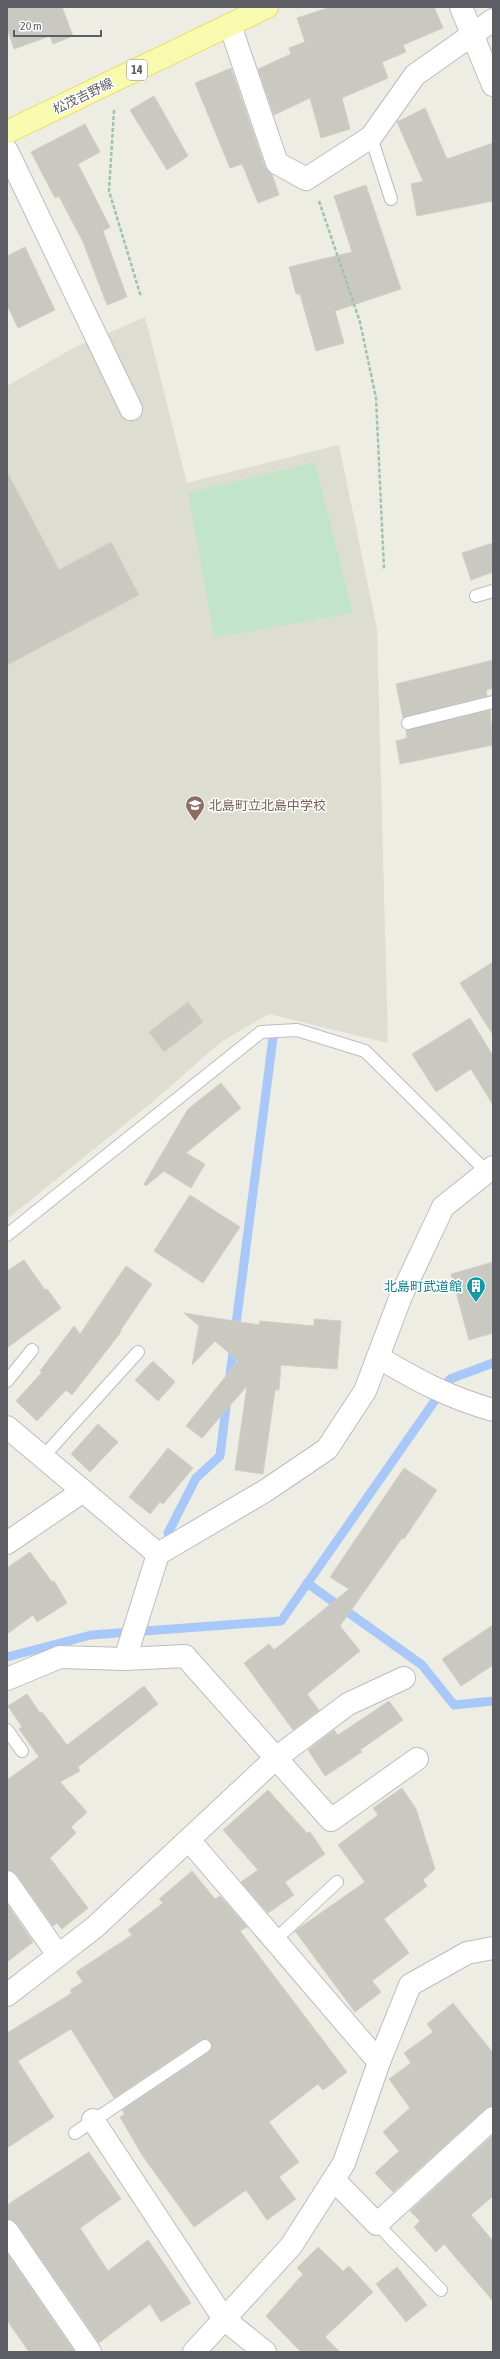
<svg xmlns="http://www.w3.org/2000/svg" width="500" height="2359" font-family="'Asap Condensed','Noto Sans JP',sans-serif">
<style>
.education{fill:#deddd2}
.green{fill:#c2e4c8}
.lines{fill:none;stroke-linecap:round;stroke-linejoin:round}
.stream{stroke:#a8c8fa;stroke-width:9}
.building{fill:#c9c8c1;stroke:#d2d0c3}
.service-casing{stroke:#bcbcc2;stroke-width:14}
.minor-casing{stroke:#bcbcc2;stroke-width:24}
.primary-casing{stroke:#e8db63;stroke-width:24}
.path{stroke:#9cc4af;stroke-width:2.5;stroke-dasharray:4 2;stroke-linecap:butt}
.service{stroke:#fff;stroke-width:12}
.minor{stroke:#fff;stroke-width:22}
.primary{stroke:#f8faad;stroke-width:22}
.labels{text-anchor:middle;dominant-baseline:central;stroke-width:3;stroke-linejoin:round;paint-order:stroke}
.shield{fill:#fff;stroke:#8d8e92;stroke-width:1}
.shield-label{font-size:12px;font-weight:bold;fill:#5c5e64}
.street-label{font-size:13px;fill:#5c5e64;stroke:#fff}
.education-label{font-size:13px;fill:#785e54;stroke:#fff;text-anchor:start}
.culture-label{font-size:13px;fill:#0d838f;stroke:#fff;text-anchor:end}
</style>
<rect width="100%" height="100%" fill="#eeede4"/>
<path class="education" d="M 145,317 L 187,483 L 339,445 L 377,629 L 388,1043 L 269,1014 L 221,1042 L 150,1104 L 7,1219 L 7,386 L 73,348 Z"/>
<path class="green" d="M 315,462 L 353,613 L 214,638 L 188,493 Z"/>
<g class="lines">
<g class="stream">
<path d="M 235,1332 L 273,1038"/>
<path d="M 229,1382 L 234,1345"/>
<path d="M 168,1533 L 196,1478 L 220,1456 L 227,1399"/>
<path d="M 307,1583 L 422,1665 L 454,1705 L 493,1701"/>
<path d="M 7,1657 L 91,1635 L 281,1621 L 450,1379 L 493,1363"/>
</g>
</g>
<g class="building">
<path d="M 7,7 L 62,7 L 73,36 L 53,44 L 50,36 L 14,49 L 7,28 Z"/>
<path d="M 331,7 L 434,7 L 443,28 L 403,45 L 406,52 L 382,62 L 388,78 L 342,98 L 350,129 L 321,138 L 310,98 L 274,115 L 258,69 L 291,54 L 289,48 L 305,42 L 297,18 Z"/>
<path d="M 231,68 L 265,167 L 272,174 L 279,195 L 258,203 L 242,164 L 230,168 L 195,83 Z"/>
<path d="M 154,96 L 188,156 L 167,170 L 130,110 Z"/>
<path d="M 425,108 L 447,159 L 493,143 L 493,201 L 417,216 L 411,184 L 423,181 L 397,122 Z"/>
<path d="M 85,124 L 100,152 L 78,164 L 110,227 L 103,231 L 127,297 L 107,305 L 83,242 L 59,196 L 55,198 L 31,152 Z"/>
<path d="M 366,185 L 401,289 L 335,311 L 344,343 L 316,351 L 300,294 L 296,294 L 289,267 L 352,252 L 334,196 Z"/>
<path d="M 25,247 L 55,310 L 18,328 L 7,305 L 7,256 Z"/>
<path d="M 7,472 L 59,570 L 111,542 L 139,595 L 7,665 Z"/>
<path d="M 493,543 L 493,572 L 471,580 L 462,553 Z"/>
<path d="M 493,660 L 493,688 L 486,690 L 487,696 L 403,718 L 396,684 Z"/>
<path d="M 490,710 L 493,745 L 400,764 L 396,741 L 407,738 L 406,730 Z"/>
<path d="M 493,962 L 493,1035 L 460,983 Z"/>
<path d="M 188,1002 L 203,1022 L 164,1052 L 149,1032 Z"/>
<path d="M 470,1018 L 493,1056 L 493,1105 L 471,1069 L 436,1092 L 412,1054 Z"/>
<path d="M 221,1083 L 241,1108 L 186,1153 L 205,1164 L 191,1188 L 164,1171 L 146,1186 L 144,1184 L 188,1109 Z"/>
<path d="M 190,1195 L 240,1227 L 203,1283 L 154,1251 Z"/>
<path d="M 24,1260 L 45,1290 L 47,1289 L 61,1308 L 7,1348 L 7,1271 Z"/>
<path d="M 493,1262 L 493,1333 L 469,1340 L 451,1274 Z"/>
<path d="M 126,1266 L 152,1284 L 120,1331 L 121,1332 L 72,1395 L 66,1390 L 37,1421 L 16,1401 L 42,1372 L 40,1371 L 74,1326 L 80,1334 Z"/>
<path d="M 184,1313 L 259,1325 L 260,1321 L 314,1326 L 314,1319 L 341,1321 L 337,1369 L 281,1365 L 279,1390 L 275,1390 L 263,1474 L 235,1470 L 247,1386 L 202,1438 L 186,1426 L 238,1361 L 215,1341 L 192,1365 L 199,1326 Z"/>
<path d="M 153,1361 L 175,1382 L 158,1401 L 135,1380 Z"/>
<path d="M 98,1424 L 118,1442 L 90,1472 L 71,1454 Z"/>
<path d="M 168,1448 L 193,1468 L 163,1504 L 160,1502 L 150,1514 L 129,1497 Z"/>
<path d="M 404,1468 L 437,1490 L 404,1539 L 402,1538 L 340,1626 L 360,1651 L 307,1694 L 319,1710 L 293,1730 L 244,1663 L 269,1644 L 274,1650 L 349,1589 L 330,1577 Z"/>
<path d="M 30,1552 L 52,1582 L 54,1581 L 67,1603 L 37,1622 L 33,1615 L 7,1634 L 7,1568 Z"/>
<path d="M 493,1625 L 493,1665 L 461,1686 L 442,1659 Z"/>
<path d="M 144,1686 L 158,1704 L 78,1767 L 80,1771 L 60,1782 L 87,1812 L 71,1827 L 76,1833 L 50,1858 L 88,1908 L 62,1929 L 57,1923 L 53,1926 L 17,1875 L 7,1870 L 7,1780 L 39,1757 L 19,1729 L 22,1727 L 8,1706 L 27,1694 L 40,1713 L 42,1712 L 67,1745 Z"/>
<path d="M 389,1701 L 403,1720 L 360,1750 L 362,1752 L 325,1776 L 308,1750 L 334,1730 L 338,1735 Z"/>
<path d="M 402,1788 L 416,1809 L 435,1869 L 423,1880 L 427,1886 L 384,1919 L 409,1953 L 372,1981 L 381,1992 L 355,2012 L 295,1931 L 365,1882 L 338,1845 L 378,1815 L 373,1808 Z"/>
<path d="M 268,1790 L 307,1833 L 310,1832 L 325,1854 L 285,1882 L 294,1895 L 268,1913 L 241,1882 L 258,1870 L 223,1830 Z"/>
<path d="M 192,1871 L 215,1899 L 220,1896 L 247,1927 L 240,1931 L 347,2072 L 323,2090 L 318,2084 L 269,2122 L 299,2162 L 279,2177 L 296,2199 L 267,2220 L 246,2190 L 194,2227 L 142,2155 L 120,2117 L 125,2114 L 122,2110 L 209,2052 L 212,2045 L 208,2039 L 201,2040 L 114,2098 L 71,2029 L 18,2061 L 54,2117 L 7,2148 L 7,2033 L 72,1993 L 70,1990 L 83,1982 L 76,1972 L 132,1935 L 128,1930 L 163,1903 L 159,1899 Z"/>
<path d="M 7,1904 L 33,1942 L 7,1962 Z"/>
<path d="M 453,2003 L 493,2053 L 493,2106 L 485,2109 L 393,2192 L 375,2173 L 399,2151 L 383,2132 L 410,2108 L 389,2079 L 411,2063 L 404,2053 L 433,2032 L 427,2024 Z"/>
<path d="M 493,2135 L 493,2196 L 471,2215 L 493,2241 L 493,2301 L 444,2244 L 436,2252 L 414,2227 L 420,2221 L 410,2211 Z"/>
<path d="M 89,2152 L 121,2199 L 80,2228 L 108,2271 L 148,2240 L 191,2303 L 161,2322 L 150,2304 L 99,2343 L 17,2224 L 7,2219 L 7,2205 Z"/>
<path d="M 318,2247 L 343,2271 L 349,2266 L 373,2292 L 325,2337 L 340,2352 L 301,2352 L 266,2316 L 303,2274 L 297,2268 Z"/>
<path d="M 7,2253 L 75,2352 L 29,2352 L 7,2320 Z"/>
<path d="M 397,2267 L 427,2305 L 406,2322 L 376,2284 Z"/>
</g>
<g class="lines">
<defs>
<g id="service">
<path d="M 371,137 L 391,199"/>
<path d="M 476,596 L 493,591"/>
<path d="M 408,723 L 493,702"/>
<path d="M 7,1235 L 261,1032 L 297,1030 L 365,1051 L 487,1172"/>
<path d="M 7,1381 L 32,1350"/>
<path d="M 42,1458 L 138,1352"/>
<path d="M 7,1730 L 22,1751"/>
<path d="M 275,1940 L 337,1882"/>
<path d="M 75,2133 L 205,2046"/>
<path d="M 377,2224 L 441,2290"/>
</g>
<g id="minor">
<path d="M 461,7 L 493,85"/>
<path d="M 230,25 L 277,163 L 306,179 L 371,137 L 415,75 L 493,20"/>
<path d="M 7,151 L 131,409"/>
<path d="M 378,1357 C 418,1381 448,1397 493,1410"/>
<path d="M 7,1427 L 158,1554"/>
<path d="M 7,1543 L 83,1491"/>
<path d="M 125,1659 L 185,1656 L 331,1820 L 417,1759"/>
<path d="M 7,1679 L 60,1657 L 125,1659 L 158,1554 L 265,1491 L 327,1449 L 365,1391 L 401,1296 L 443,1207 L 493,1167"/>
<path d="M 189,1840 L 379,2062"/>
<path d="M 7,1882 L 58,1955"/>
<path d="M 7,1995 L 95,1927 L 276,1758 L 348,1704 L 404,1678"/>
<path d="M 93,2120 L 224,2319 L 265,2352"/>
<path d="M 334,2180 L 377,2224 L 493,2118"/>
<path d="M 7,2231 L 90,2352"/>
<path d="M 194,2352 L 291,2246 L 344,2163 L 379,2062 L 410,1985 L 467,1953 L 493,1948"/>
</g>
<path id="primary" d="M 7,132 L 267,7"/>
</defs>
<use href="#service" class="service-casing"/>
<use href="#minor" class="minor-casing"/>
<use href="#primary" class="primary-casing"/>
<g class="path">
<path d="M 114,110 L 109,191 L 141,297"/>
<path d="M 319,201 L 360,322 L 376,398 L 384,570"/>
</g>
<use href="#service" class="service"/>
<use href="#minor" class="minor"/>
<use href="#primary" class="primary"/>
</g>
<defs>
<symbol id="school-pin" viewBox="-11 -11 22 30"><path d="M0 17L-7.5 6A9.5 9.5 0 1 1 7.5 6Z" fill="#8d6e63" stroke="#fff"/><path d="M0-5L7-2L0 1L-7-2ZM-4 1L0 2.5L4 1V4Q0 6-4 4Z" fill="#fff"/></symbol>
<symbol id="building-pin" viewBox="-11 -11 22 30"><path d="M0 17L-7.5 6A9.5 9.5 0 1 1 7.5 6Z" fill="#0f9aa8" stroke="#fff"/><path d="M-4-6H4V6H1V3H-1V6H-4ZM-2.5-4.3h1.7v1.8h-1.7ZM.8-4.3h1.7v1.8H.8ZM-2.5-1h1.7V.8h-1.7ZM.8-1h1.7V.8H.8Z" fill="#fff"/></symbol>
</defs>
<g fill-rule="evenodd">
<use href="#school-pin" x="184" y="794" width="22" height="30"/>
<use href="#building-pin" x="465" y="1275" width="22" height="30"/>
</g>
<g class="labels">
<rect class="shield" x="127" y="60" width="20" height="20" rx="3"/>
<g class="shield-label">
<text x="137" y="70">14</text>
</g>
<g class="street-label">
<text transform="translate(83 96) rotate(-26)">松茂吉野線</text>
</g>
<g class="education-label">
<text x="209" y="805">北島町立北島中学校</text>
</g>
<g class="culture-label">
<text x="462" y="1286">北島町武道館</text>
</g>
</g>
<rect width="500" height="2359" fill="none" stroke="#5c5e64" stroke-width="16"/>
<path d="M14 30v6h87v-6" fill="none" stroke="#5c5e64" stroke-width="2"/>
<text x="20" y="30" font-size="12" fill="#5c5e64" stroke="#ffffff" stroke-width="3" paint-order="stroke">20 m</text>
</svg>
